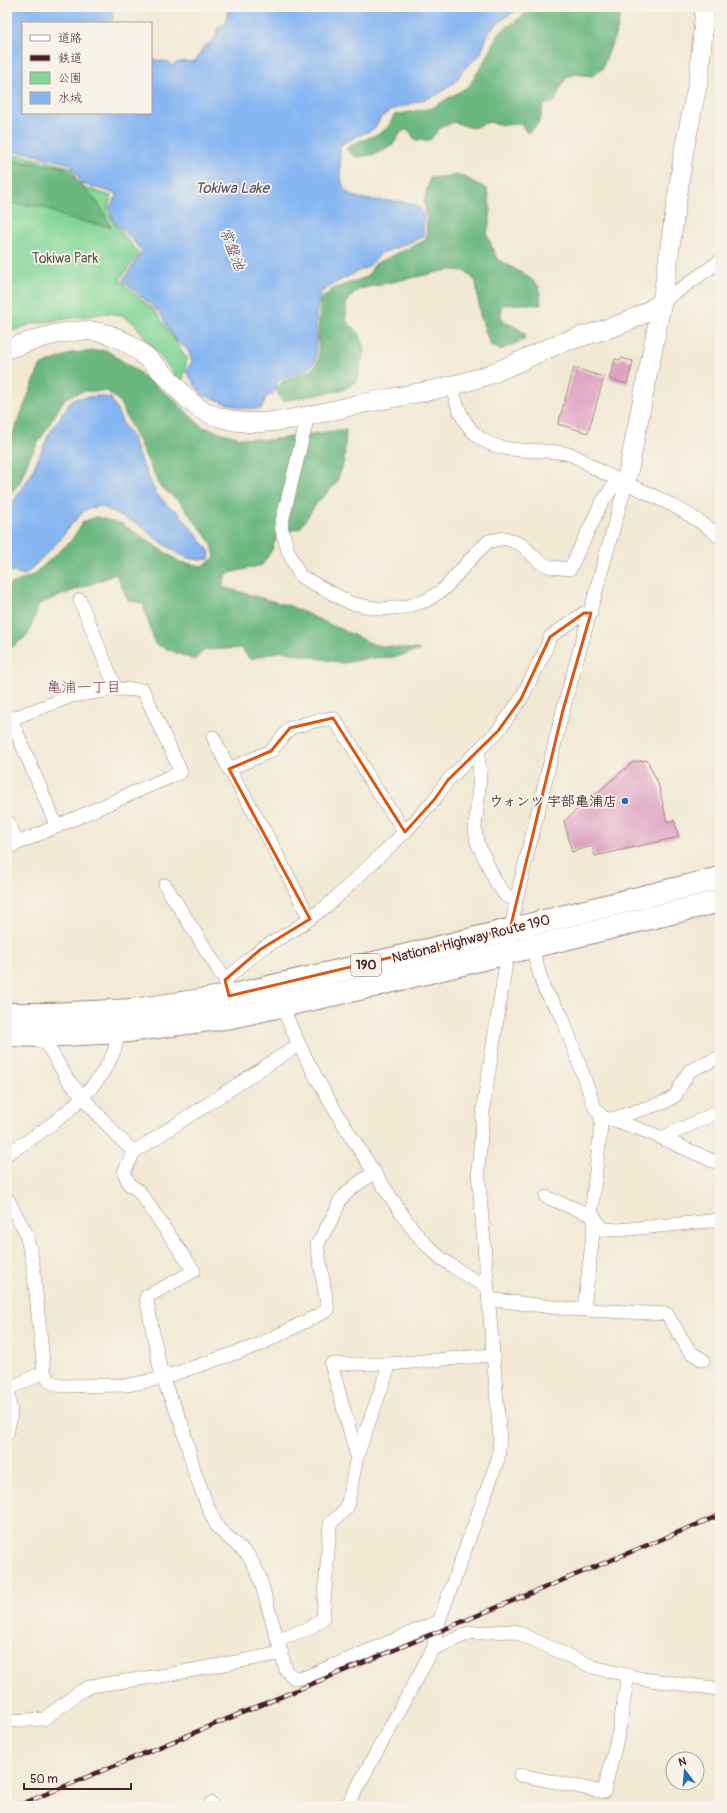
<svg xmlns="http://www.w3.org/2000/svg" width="727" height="1813" font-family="Pangolin,'Klee One',sans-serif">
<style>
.green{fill:#83d698;stroke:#667a62}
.forest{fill:#6ab780;stroke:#5a6b56}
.water{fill:#86b6f1;stroke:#686a8e}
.building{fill:#dfa2c2}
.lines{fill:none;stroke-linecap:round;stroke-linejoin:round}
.street-casing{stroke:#9e8480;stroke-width:14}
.secondary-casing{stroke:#9e8480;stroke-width:20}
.highway-casing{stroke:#9e8480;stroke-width:24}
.street{stroke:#fff;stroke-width:13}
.secondary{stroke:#fff;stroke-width:19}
.highway{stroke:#fff;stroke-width:22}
.rail-casing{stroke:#4a1f2b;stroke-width:4.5}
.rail{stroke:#f7f3e8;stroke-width:3;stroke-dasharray:9;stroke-linecap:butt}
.marked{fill:none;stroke:#e0560e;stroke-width:3;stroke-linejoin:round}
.poi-dot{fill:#1f6fb2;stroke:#f7f3e8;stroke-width:1.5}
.labels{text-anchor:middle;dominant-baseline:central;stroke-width:3.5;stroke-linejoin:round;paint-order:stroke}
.shield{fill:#f7f3e8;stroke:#7e5f64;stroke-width:1}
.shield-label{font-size:13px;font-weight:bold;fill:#4a1f2b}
.park-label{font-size:14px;fill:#5b564c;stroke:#f7f3e8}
.poi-label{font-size:14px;font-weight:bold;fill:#4a1f2b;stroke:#f7f3e8;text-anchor:end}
.street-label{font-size:14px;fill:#4a1f2b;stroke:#f7f3e8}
.water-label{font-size:15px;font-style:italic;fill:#5c4c66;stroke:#f7f3e8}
.neighbourhood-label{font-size:15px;fill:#7e4d60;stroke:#f7f3e8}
</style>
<rect width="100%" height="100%" fill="#f7f3e8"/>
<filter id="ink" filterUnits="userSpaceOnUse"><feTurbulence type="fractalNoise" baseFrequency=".025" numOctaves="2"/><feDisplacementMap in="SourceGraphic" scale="8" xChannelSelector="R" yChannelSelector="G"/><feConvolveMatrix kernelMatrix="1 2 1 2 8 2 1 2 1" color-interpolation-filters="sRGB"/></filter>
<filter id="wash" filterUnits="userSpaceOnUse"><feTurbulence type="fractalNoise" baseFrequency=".012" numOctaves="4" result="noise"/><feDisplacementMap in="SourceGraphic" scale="16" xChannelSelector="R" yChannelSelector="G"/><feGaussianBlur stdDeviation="0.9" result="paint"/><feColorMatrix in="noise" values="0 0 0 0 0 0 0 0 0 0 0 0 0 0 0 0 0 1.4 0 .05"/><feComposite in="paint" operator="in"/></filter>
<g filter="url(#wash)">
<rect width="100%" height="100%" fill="#f1e9d4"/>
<path class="green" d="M 7,155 L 23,156 L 71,167 L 80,187 L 112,196 C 111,200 108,205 108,208 C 110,223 130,241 139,254 L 120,279 L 131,290 L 156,312 L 187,359 L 182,384 L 134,323 L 122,315 L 107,313 L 31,324 L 7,333 Z"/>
<g class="forest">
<path d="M 535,7 L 622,7 L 617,30 L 602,69 L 592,76 L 576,74 L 566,77 L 554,102 L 543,105 C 541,119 540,125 527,133 L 521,124 L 503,125 L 489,122 L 472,128 L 454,122 L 440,128 L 430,140 L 415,140 L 409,130 L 402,131 L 392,146 L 375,154 L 356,157 L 346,149 C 357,139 374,139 386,129 C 389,126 392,120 394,115 L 432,108 L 469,86 L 490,52 L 498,34 Z"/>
<path d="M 7,160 L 65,167 L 98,203 L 111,227 L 68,219 L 43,207 L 7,203 Z"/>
<path d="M 460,175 L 487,189 L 491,211 L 487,235 L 497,259 L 527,276 L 539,286 L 541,305 L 524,304 L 501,305 L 501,319 L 525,333 L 524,340 L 500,350 L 490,345 L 480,315 L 476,282 L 466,271 L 448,270 L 359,289 L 346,302 L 346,321 L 360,334 L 364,351 L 357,381 L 343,390 L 282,401 L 275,388 L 284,381 L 311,371 L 319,360 L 318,334 L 320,300 L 333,289 L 367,277 L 375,264 L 426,240 L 427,219 L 424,201 L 430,178 Z"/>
<path d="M 106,350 L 137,371 L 173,399 L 202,427 L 240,438 L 270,440 L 346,429 L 344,461 L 336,484 L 316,504 L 300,528 L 277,535 L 272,550 L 262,565 L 226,574 L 222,587 L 290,606 L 375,645 L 420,650 L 396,657 L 369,658 L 343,663 L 281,651 L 250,659 L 241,648 L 205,650 L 194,660 L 155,644 L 143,604 L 128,600 L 116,574 L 39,604 L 28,635 L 7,651 L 7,586 L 33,575 L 71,541 L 83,522 L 96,517 L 122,524 L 180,562 L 202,566 L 215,558 L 212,544 L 181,503 L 160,486 L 119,401 L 107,391 L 84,391 L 65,398 L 29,458 L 20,482 L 7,498 L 7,449 L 40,366 L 72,353 Z"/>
</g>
<g class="water">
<path d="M 7,7 L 108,7 L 112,11 L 113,19 L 107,23 L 23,23 L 23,113 L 151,113 L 151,56 L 155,60 L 169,62 L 170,66 L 179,62 L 196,61 L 202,49 L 217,36 L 217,29 L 226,23 L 228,7 L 522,7 L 507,16 L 489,31 L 480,55 L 463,70 L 457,80 L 437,95 L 389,111 L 380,119 L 374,129 L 357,136 L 340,145 C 340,155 339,176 343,186 C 352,209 400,194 418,207 C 420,208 423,212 424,214 L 423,237 L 382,253 L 369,266 L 335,283 L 320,293 L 316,314 L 316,361 L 307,370 L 277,381 L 274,393 L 266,397 L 261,409 L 241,408 L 202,395 L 186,371 L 192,362 L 188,350 L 176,341 L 160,313 L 123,280 L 142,252 L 130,237 L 113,221 L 110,207 L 118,194 L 82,184 L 71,164 L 27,153 L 7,152 Z"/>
<path d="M 97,396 L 111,398 L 124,426 L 132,436 L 139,457 L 155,492 L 169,507 L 177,511 L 210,552 L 209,559 L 199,560 L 185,557 L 159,541 L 137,523 L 128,520 L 101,506 L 86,509 L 69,527 L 60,540 L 25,575 L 11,571 L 7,573 L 7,507 L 12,504 L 31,475 L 49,434 L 73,399 Z"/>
</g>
<g id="blocks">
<g class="building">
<path d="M 621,358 L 633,361 L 627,384 L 609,379 L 615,359 L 620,360 Z"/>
<path d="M 574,368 L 604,377 L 588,433 L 558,424 Z"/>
<path d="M 647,760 L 658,783 L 667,822 L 674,820 L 679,837 L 595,856 L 592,846 L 572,852 L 564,821 L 633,762 Z"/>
</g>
</g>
</g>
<g filter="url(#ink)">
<use href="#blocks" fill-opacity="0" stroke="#9e8480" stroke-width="1"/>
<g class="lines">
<defs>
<g id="street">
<path d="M 662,302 L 720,261"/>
<path d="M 452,386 C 456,405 464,426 480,438 C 506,457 543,446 572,455 C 584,460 594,469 606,474 C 646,493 686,508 720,537"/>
<path d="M 308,415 L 281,526 L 288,551 L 300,576 L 350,603 L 380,609 L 406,607 L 427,600 L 444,589 L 476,553 L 489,541 L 505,538 L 522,545 L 540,562 L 551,567 L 570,569 L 601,504 L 618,479"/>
<path d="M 80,600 L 116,689"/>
<path d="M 213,737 L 229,769 L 268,837 L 310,919"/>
<path d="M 478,752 L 480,776 L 475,828 L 477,842 L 496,882 L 505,895 L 516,900"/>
<path d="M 229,769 L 271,751 L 290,728 L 315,721 L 333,718 L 354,749 L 370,780 L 405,832"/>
<path d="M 7,820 L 18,843"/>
<path d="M 7,848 L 181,772 L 143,690 L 116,689 L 72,696 L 11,719 L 57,827"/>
<path d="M 165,885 L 225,980"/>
<path d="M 530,941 L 544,989 L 562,1016 L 595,1108 L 602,1117 L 617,1121 L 653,1134 L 713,1161 L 720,1162"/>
<path d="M 229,996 L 225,980 L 261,949 L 295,929 L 328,905 L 405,832 L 434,800 L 448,780 L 498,731 L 521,699 L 545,651 L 550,637 L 584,613 L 591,613"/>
<path d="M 282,1006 C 307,1068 343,1125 380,1181 C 396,1204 410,1230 431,1249 C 444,1262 470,1279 487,1286"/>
<path d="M 42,1036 L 68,1080 L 118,1137 L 134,1152"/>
<path d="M 298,1045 L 134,1152 L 124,1172 L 129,1184 L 139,1191 L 194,1271 L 146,1297 L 162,1378 L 259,1345 L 328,1310 L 317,1245 L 335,1213 L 340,1200 L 351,1189 L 374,1172"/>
<path d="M 602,1117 L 591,1215 L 595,1218 L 603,1229 L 619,1230 L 720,1220"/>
<path d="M 612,1119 L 665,1102 L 675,1096 L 689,1071 L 720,1057"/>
<path d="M 662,1138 L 720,1111"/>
<path d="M 7,1154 C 46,1130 90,1100 111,1058 C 115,1050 117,1040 120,1032"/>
<path d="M 546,1197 L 591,1215"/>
<path d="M 7,1198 L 26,1233 L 33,1264 L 44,1372 L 49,1381 L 60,1386 L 129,1385 L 162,1378 L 181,1422 L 195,1473 L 209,1510 L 218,1528 L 248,1555 L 259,1575 L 286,1670 L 294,1678 L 306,1677 L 439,1621"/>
<path d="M 488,1299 L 568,1309 L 667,1314 L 690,1352 L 703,1360"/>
<path d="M 584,1309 L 595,1218"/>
<path d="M 7,1434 L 11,1414 L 8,1389 L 44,1372"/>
<path d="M 357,1456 L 390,1364"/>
<path d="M 278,1639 L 310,1628 L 323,1618 L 330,1524 L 347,1508 L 357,1456 L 331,1364 L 390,1364 L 493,1355"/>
<path d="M 433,1649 L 469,1633 L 514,1631 L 593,1667 L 643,1679 L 720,1689"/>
<path d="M 7,1721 L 44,1719 L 81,1691 L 91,1686 L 167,1675 L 282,1653"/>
<path d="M 520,1775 L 604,1792 L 619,1731 L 628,1675"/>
<path d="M 211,1806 L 211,1803"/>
<path d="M 347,1806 L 433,1649 L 439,1621 L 498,1459 L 500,1439 L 478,1170 L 484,1102 L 516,900 L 563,710 L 626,483"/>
</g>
<g id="secondary">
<path d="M 7,349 C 79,324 111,317 167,377 C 188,401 198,413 230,420 C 266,429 323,412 360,404 C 401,396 442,390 482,377 C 510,368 536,352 564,342 C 598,331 633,324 662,302"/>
<path d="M 626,483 L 662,302 L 684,150 L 699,77 L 705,7"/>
</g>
<g id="highway">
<path d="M 7,1014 L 51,1014 L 133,1010 L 229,996 L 391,959 L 720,878"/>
<path d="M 7,1035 L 42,1036 L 120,1032 L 231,1017 L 368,987 L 720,901"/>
</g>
</defs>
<use href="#street" class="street-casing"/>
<use href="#secondary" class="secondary-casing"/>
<use href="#highway" class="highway-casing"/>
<use href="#street" class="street"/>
<use href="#secondary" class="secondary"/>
<use href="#highway" class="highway"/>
<defs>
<path id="rail" d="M 17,1806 L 720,1515"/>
</defs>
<use href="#rail" class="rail-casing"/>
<use href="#rail" class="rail"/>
</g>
</g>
<path class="marked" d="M 584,613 L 591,613 L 563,710 L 510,929 L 229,996 L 225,980 L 261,949 L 310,919 L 229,769 L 271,751 L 290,728 L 333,718 L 405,832 L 434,800 L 448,780 L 498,731 L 521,699 L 550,637 Z"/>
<circle class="poi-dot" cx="625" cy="801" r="4"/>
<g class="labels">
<rect class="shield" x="351" y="954" width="30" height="22" rx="3"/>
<g class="shield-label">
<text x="366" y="965">190</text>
</g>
<g class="park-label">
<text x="65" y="258">Tokiwa Park</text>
</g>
<g class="poi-label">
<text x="617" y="801">ウォンツ 宇部亀浦店</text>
</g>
<g class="street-label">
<text transform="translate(471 939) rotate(-14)">National Highway Route 190</text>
</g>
<g class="water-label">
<text x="232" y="188">Tokiwa Lake</text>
<text transform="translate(232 249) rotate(69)">常盤池</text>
</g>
<g class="neighbourhood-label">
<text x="84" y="687">亀浦一丁目</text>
</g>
</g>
<rect width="727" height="1813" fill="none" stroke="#f7f3e8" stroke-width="24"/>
<rect x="22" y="22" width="130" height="92" fill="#f7f3e8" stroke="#b29e9c"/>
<rect x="30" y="35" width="20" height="6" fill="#ffffff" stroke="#b29e9c"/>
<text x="58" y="42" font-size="12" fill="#4a1f2b">道路</text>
<rect x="30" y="55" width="20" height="6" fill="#4a1f2b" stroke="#b29e9c"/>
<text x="58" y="62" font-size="12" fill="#4a1f2b">鉄道</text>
<rect x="30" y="72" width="20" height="12" fill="#83d698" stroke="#b29e9c"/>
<text x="58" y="82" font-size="12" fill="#4a1f2b">公園</text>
<rect x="30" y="92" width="20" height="12" fill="#86b6f1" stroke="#b29e9c"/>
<text x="58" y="102" font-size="12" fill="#4a1f2b">水域</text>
<g transform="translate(685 1771) rotate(344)"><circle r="19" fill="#f7f3e8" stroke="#b29e9c"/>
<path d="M0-3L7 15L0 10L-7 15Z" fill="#1f6fb2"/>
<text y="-6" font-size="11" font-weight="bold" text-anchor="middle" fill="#4a1f2b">N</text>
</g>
<path d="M24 1783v6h107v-6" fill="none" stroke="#4a1f2b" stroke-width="2"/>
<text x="30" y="1783" font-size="12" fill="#4a1f2b" stroke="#f7f3e8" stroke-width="3" paint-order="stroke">50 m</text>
</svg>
